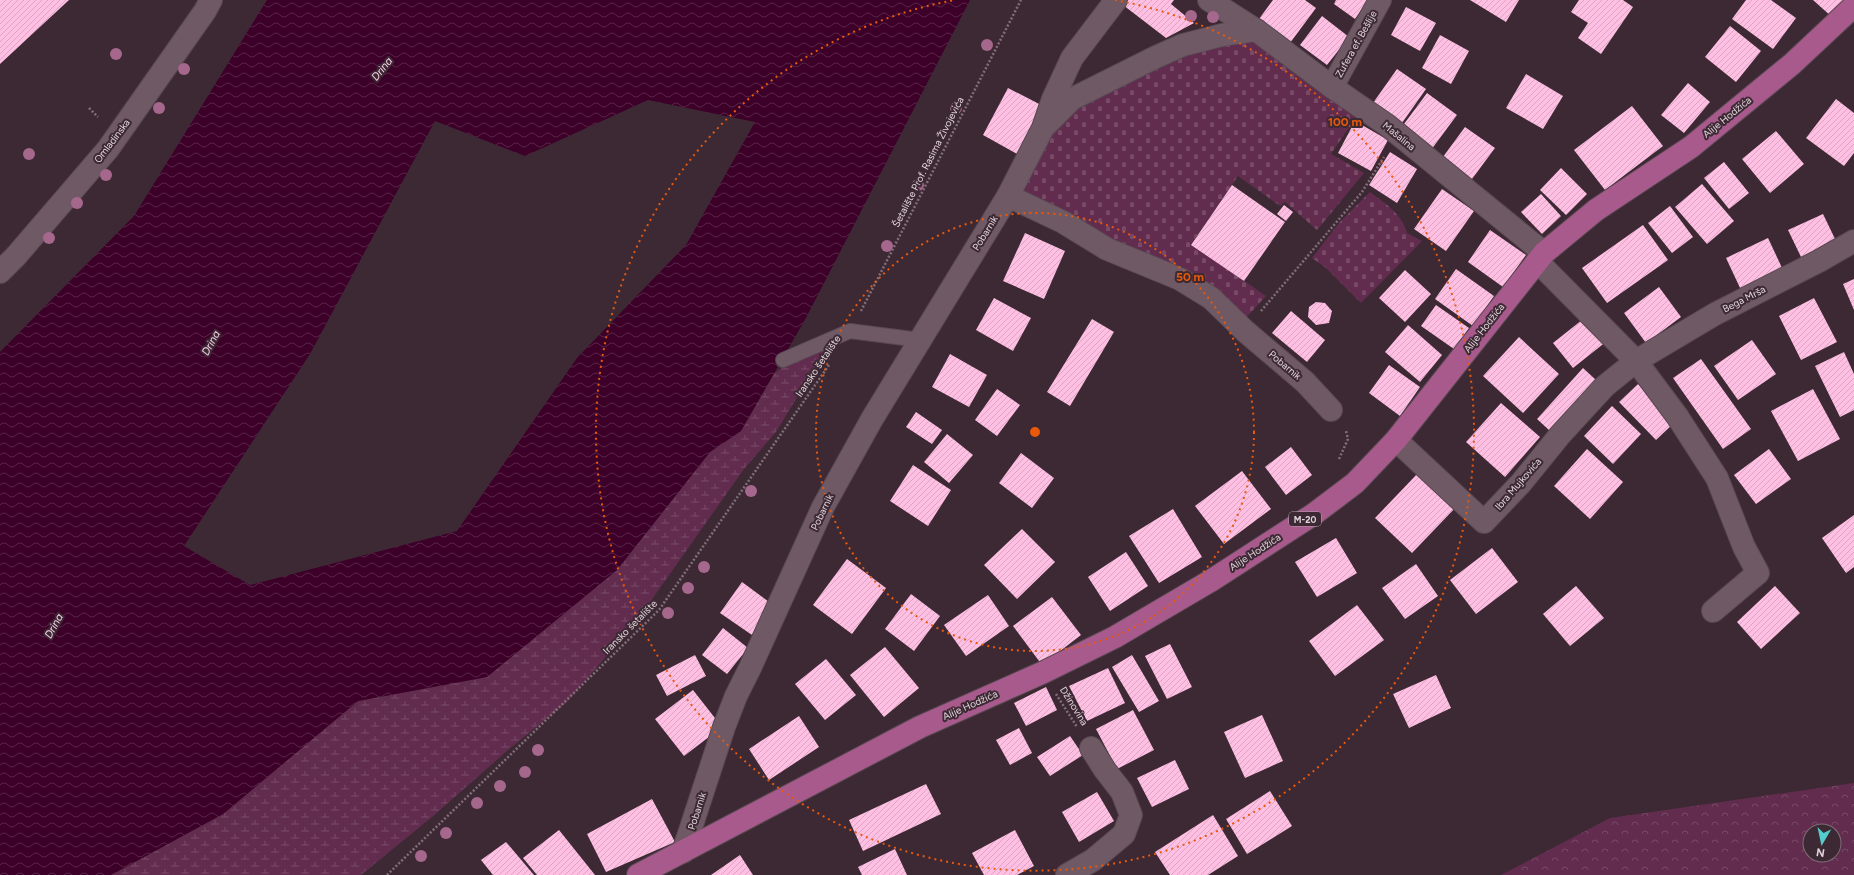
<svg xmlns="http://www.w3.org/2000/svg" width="1854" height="875" font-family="Figtree,sans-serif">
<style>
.forest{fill:url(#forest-crowns);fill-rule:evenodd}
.wetland{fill:url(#wetland-marsh)}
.cemetery{fill:url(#cemetery-stones)}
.water{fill:url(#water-waves);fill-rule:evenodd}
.building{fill:url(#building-hatch)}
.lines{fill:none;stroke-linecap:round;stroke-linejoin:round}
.service-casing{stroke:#584852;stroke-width:16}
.minor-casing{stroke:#584852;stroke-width:24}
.primary-casing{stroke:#584852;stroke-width:24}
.path{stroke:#806f79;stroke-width:2.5;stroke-dasharray:2 2;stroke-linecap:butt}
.service{stroke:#6f5965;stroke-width:14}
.minor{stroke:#6f5965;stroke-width:22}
.primary{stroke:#a95a8c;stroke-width:22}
.tree{fill:#a6678d}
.ring{fill:none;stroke:#e8590c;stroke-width:2;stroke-dasharray:2 4}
.labels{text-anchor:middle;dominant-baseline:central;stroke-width:4;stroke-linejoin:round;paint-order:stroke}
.shield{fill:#3d2934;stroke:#b0a1aa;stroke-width:1}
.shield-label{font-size:9px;font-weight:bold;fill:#e2d5dc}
.street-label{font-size:10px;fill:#e2d5dc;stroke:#3d2934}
.water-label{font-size:11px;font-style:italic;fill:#fcd3ea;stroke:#3d2934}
.centre{fill:#e8590c;stroke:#3d2934;stroke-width:2}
.ring-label{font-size:12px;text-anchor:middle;font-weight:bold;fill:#e8590c;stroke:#3d2934;stroke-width:4;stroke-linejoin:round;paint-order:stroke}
</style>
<defs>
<pattern id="forest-crowns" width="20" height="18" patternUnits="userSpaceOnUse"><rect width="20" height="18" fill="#622c4e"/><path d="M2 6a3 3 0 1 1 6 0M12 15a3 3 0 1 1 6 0" fill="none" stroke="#784a67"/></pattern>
<pattern id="wetland-marsh" width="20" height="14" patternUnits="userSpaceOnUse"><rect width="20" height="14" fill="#622c4e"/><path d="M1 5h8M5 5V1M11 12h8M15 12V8" fill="none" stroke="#784a67"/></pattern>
<pattern id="cemetery-stones" width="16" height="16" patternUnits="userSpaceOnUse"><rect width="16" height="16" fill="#622c4e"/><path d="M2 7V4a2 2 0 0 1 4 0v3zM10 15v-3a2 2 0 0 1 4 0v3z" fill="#784a67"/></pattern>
<pattern id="water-waves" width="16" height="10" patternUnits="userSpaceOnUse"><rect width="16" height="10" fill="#3c0029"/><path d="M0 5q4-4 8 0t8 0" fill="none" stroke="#582447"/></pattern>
<pattern id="building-hatch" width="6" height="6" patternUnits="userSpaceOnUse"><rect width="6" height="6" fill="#febfe3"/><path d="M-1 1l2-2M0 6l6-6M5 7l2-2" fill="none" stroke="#d9a6c3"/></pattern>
</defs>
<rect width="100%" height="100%" fill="#3d2934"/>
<path class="forest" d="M 1854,783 L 1854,875 L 1501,875 L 1610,818 ZM 1810,831 L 1834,831 L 1834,855 L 1810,855 Z"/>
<path class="wetland" d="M 830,343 L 776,432 L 744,469 L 638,619 L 568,701 L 508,750 L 432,817 L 361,875 L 111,875 L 223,814 L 358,701 L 487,677 L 617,570 L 710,452 L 741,431 L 774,374 L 796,357 Z"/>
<g class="cemetery">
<path d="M 1256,30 L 1362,108 L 1331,154 L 1364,173 L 1317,230 L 1285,202 L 1280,206 L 1238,176 L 1191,244 L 1266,296 L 1242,322 L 1010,192 L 1043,128 L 1126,71 Z"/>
<path d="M 1370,192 C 1386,204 1401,213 1407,233 L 1422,241 L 1361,303 L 1326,268 L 1312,258 L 1339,223 Z"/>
</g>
<path class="water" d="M 267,0 L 970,0 L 807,316 L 741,431 L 710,452 L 617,570 L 487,677 L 358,701 L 223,814 L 111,875 L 0,875 L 0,352 L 134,216 ZM 648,100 L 755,122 L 686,245 L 577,358 L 457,531 L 250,585 L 184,546 L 310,354 L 435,121 L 525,156 Z"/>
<g class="building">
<path d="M 0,0 L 69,0 L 0,64 Z"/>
<path d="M 1126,0 L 1174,0 L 1171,4 L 1194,23 L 1166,38 L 1123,5 Z"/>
<path d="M 1273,0 L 1305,0 L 1316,8 L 1290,43 L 1259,19 Z"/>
<path d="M 1336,0 L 1368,0 L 1355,19 L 1334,4 Z"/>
<path d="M 1470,0 L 1519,0 L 1506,22 Z"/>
<path d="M 1579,0 L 1623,0 L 1633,7 L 1601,54 L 1578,38 L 1588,23 L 1571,12 Z"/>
<path d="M 1746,0 L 1771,0 L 1796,18 L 1773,49 L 1732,19 Z"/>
<path d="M 1813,0 L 1846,0 L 1832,17 Z"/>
<path d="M 1406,7 L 1436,23 L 1420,51 L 1391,35 Z"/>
<path d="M 1322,16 L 1349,37 L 1327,65 L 1300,45 Z"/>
<path d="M 1730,26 L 1761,51 L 1736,82 L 1705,57 Z"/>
<path d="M 1440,35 L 1469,51 L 1451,84 L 1422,68 Z"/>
<path d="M 1397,69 L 1426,89 L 1402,123 L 1373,103 Z"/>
<path d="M 1526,74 L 1563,96 L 1543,129 L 1506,108 Z"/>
<path d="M 1688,83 L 1710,102 L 1684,133 L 1661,115 Z"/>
<path d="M 1008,88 L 1045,107 L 1019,155 L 983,135 Z"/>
<path d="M 1427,93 L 1457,115 L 1431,150 L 1401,128 Z"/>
<path d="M 1836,99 L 1854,113 L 1854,153 L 1844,166 L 1806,138 Z"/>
<path d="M 1632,106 L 1663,146 L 1605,190 L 1574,150 Z"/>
<path d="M 1355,121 L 1388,140 L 1371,171 L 1338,153 Z"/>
<path d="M 1465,127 L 1495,148 L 1469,183 L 1440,161 Z"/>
<path d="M 1776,131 L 1804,164 L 1770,193 L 1742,159 Z"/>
<path d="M 1390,152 L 1417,169 L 1397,203 L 1369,185 Z"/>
<path d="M 1724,162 L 1749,193 L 1729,209 L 1704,178 Z"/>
<path d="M 1561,168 L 1587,194 L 1566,215 L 1540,190 Z"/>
<path d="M 1702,184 L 1734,221 L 1707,244 L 1675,207 Z"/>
<path d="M 1232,185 L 1285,222 L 1244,281 L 1191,245 Z"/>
<path d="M 1442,189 L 1474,211 L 1446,251 L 1414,229 Z"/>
<path d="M 1541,194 L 1561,216 L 1542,234 L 1521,212 Z"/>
<path d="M 1284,205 L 1293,212 L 1286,221 L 1277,214 Z"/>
<path d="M 1670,206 L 1693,237 L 1672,253 L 1648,223 Z"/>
<path d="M 1823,214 L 1837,243 L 1802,259 L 1788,230 Z"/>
<path d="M 1643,225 L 1668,260 L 1607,303 L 1582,268 Z"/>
<path d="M 1490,230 L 1526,255 L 1503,287 L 1468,262 Z"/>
<path d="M 1025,233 L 1065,251 L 1044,299 L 1003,281 Z"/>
<path d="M 1768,238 L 1783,270 L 1741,290 L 1726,258 Z"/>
<path d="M 1456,269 L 1494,296 L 1473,326 L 1435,299 Z"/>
<path d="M 1405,270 L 1431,294 L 1405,322 L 1379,298 Z"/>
<path d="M 1854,279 L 1854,310 L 1843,284 Z"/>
<path d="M 1659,287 L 1681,317 L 1646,343 L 1624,313 Z"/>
<path d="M 994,298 L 1031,318 L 1013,351 L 976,330 Z"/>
<path d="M 1814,298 L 1837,342 L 1801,360 L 1779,316 Z"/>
<path d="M 1316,302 L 1325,303 L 1332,311 L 1329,323 L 1316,325 L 1308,317 L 1309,307 Z"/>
<path d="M 1436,305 L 1469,328 L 1454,349 L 1421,326 Z"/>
<path d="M 1291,311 L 1325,340 L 1307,362 L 1272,333 Z"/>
<path d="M 1587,316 L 1607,341 L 1573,368 L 1553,343 Z"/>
<path d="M 1092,319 L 1114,332 L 1070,406 L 1047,392 Z"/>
<path d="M 1408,325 L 1442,355 L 1420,382 L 1385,352 Z"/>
<path d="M 1519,337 L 1559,374 L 1523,413 L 1483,376 Z"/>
<path d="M 1752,340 L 1776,374 L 1738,400 L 1714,366 Z"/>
<path d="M 1844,352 L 1854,374 L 1854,410 L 1840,417 L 1815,366 Z"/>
<path d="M 950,354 L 987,375 L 969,407 L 932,387 Z"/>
<path d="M 1701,359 L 1751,429 L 1723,449 L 1673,378 Z"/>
<path d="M 1389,365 L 1420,387 L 1400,416 L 1369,393 Z"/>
<path d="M 1583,368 L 1596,380 L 1550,431 L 1537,419 Z"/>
<path d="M 1638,384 L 1675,422 L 1656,440 L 1619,402 Z"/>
<path d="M 997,389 L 1020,405 L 997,436 L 975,420 Z"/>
<path d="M 1813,389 L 1840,439 L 1798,461 L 1771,411 Z"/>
<path d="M 1501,403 L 1540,437 L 1505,477 L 1466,442 Z"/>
<path d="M 1612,406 L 1641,434 L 1613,464 L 1584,436 Z"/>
<path d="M 916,412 L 942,430 L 932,444 L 906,427 Z"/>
<path d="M 947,434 L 973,455 L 949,483 L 924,462 Z"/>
<path d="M 1291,447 L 1312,475 L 1286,495 L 1265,467 Z"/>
<path d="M 1587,449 L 1623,482 L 1590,519 L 1554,486 Z"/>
<path d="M 1769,449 L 1791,479 L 1756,504 L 1734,475 Z"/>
<path d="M 1021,453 L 1054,478 L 1032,508 L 999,483 Z"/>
<path d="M 913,465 L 951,490 L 928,526 L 890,501 Z"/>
<path d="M 1242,471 L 1271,509 L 1224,544 L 1195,506 Z"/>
<path d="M 1420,471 L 1457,506 L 1412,553 L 1375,518 Z"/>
<path d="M 1173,509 L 1202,557 L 1159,583 L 1129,536 Z"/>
<path d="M 1854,515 L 1854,567 L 1846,573 L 1822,538 Z"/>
<path d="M 1022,529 L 1055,562 L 1017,599 L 984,565 Z"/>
<path d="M 1336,538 L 1357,573 L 1317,597 L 1295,562 Z"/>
<path d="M 1492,548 L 1518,582 L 1476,614 L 1450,580 Z"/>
<path d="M 1126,552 L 1148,586 L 1110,611 L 1088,577 Z"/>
<path d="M 847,559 L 886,588 L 852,634 L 813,605 Z"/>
<path d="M 1416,564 L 1438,596 L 1405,619 L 1382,588 Z"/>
<path d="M 742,582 L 773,605 L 752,635 L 720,613 Z"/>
<path d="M 1576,586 L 1604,618 L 1570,646 L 1543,614 Z"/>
<path d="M 1775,586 L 1800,613 L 1761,649 L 1737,622 Z"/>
<path d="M 911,594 L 940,616 L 914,651 L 885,629 Z"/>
<path d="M 988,595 L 1009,626 L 966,656 L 944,625 Z"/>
<path d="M 1052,597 L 1081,635 L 1042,665 L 1013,626 Z"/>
<path d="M 1357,605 L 1384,640 L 1335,676 L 1309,641 Z"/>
<path d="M 723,628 L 748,648 L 727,674 L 702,655 Z"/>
<path d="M 1170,644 L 1192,687 L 1167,699 L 1145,656 Z"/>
<path d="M 885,647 L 919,688 L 884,717 L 850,675 Z"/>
<path d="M 695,655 L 706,676 L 667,696 L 656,675 Z"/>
<path d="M 1132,655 L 1159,701 L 1139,712 L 1112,667 Z"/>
<path d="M 826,659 L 856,695 L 825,720 L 795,684 Z"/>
<path d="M 1108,668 L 1125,703 L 1087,721 L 1069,686 Z"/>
<path d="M 1436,675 L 1451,708 L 1409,728 L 1393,694 Z"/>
<path d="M 1046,687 L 1057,710 L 1026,726 L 1014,703 Z"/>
<path d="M 693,690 L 722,727 L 684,756 L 655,719 Z"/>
<path d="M 1133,710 L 1154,750 L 1117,769 L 1096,729 Z"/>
<path d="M 1262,715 L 1283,761 L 1245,778 L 1224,732 Z"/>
<path d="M 799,716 L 819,747 L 769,780 L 749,749 Z"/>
<path d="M 1019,728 L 1032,753 L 1010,765 L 996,740 Z"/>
<path d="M 1070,736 L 1083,755 L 1050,776 L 1037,757 Z"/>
<path d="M 1175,760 L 1189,789 L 1152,807 L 1137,778 Z"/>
<path d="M 926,784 L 941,814 L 863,851 L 849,820 Z"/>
<path d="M 1270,791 L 1292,826 L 1247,854 L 1226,819 Z"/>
<path d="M 1097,792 L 1114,821 L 1079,842 L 1062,812 Z"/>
<path d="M 652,799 L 675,842 L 606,872 L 587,834 Z"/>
<path d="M 1213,815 L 1238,856 L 1208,875 L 1170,875 L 1155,852 Z"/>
<path d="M 559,830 L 595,875 L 537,875 L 523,858 Z"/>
<path d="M 1015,830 L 1034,866 L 1017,875 L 984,875 L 972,853 Z"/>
<path d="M 506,842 L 534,875 L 493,875 L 481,860 Z"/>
<path d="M 895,849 L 907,875 L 862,875 L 858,867 Z"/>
<path d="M 740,855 L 753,875 L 711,875 Z"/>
</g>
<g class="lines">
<defs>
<path id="service" d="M 783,360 L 850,331 L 920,340"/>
<g id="minor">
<path d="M 1209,0 L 1256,30 L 1332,87 L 1387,125 L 1544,253"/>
<path d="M 1332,87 L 1380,0"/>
<path d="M 1047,124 L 1072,99 L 1156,57 L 1183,45 L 1222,35 L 1256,30"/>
<path d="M 1008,196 L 1063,222 L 1107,249 L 1180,279 L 1211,298 L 1245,331 L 1305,382 L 1331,410"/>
<path d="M 1537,261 L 1636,361 L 1677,416 L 1717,478 L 1744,547 L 1758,573 L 1713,611"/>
<path d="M 0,272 L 16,256 L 108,149 L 205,11 L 211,0"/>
<path d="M 1396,440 L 1484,522 L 1521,483 L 1560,435 L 1605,386 L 1636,361 L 1715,314 L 1819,261 L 1854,241"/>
<path d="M 683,852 L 724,727 L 736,696 L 750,668 L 823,507 L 872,419 L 1008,196 L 1043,128 L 1053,99 L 1072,58 L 1116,0"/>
<path d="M 1067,875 L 1093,860 L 1124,834 L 1131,815 L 1122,792 L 1105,770 L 1091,748"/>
</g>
<path id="primary" d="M 638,875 L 920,727 L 1044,672 L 1115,637 L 1212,580 L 1314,514 L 1355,483 L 1396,440 L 1544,253 L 1596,210 L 1691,147 L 1792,64 L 1854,6"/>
</defs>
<use href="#service" class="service-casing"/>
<use href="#minor" class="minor-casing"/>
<use href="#primary" class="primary-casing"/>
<g class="path">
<path d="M 89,108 L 98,117"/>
<path d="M 861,311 L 1021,0"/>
<path d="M 1261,311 L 1362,192 L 1384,157"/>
<path d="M 1339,459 L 1348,439 L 1346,431"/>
<path d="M 1056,694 L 1077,727"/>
<path d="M 387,875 L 659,610 L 829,365"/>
</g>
<use href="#service" class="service"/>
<use href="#minor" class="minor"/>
<use href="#primary" class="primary"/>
</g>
<g class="tree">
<circle cx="1191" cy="16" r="6"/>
<circle cx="1213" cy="17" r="6"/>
<circle cx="987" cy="45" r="6"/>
<circle cx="116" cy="54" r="6"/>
<circle cx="184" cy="69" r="6"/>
<circle cx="159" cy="108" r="6"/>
<circle cx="956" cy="108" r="6"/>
<circle cx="29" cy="154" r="6"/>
<circle cx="106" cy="175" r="6"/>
<circle cx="918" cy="185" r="6"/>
<circle cx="77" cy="203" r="6"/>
<circle cx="49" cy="238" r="6"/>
<circle cx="887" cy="246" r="6"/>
<circle cx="751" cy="491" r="6"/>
<circle cx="704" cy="567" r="6"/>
<circle cx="688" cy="588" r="6"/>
<circle cx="668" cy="613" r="6"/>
<circle cx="538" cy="750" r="6"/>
<circle cx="525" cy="772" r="6"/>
<circle cx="500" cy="786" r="6"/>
<circle cx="477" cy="803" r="6"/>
<circle cx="446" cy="833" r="6"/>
<circle cx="421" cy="856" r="6"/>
</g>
<g class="ring">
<circle cx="1035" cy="432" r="219"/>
<path d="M1115 0A439 439 0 1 1 955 0"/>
</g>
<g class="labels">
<rect class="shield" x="1289" y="512" width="32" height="14" rx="3"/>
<g class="shield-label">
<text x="1305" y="519">M-20</text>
</g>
<g class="street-label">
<text transform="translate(1356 44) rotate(-61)">Zufera ef. Bešlije</text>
<text transform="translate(1727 117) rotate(-39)">Alije Hodžića</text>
<text transform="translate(1399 136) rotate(39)">Mašalina</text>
<text transform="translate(112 141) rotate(-53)">Omladinska</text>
<text transform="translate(928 162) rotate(-63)">Šetalište Prof. Rasima Živojevića</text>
<text transform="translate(985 233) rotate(-58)">Pobarnik</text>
<text transform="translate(1744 299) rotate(-27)">Bega Mrša</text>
<text transform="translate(1484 328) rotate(-52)">Alije Hodžića</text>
<text transform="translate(1285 365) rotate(40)">Pobarnik</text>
<text transform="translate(818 366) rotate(-56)">Iransko šetalište</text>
<text transform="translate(1518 484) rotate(-49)">Ibra Mujkovića</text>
<text transform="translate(822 512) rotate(-64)">Pobarnik</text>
<text transform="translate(1255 552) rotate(-33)">Alije Hodžića</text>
<text transform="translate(630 627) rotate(-45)">Iransko šetalište</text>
<text transform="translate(970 705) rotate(-24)">Alije Hodžića</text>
<text transform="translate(1074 706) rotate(58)">Džinovina</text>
<text transform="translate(697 811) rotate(-72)">Pobarnik</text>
</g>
<g class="water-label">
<text transform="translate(382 69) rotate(-51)">Drina</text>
<text transform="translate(211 343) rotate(-61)">Drina</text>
<text transform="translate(54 626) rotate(-61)">Drina</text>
</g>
</g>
<circle cx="1035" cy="432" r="6" class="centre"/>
<g class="ring-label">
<text x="1345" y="126">100 m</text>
<text x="1190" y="281">50 m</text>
</g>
<g transform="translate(1822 843) rotate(189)"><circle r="19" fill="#3d2934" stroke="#7f6e77"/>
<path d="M0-3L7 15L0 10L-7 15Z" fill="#53cdcb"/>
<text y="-6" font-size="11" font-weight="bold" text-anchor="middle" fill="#e2d5dc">N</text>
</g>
</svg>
